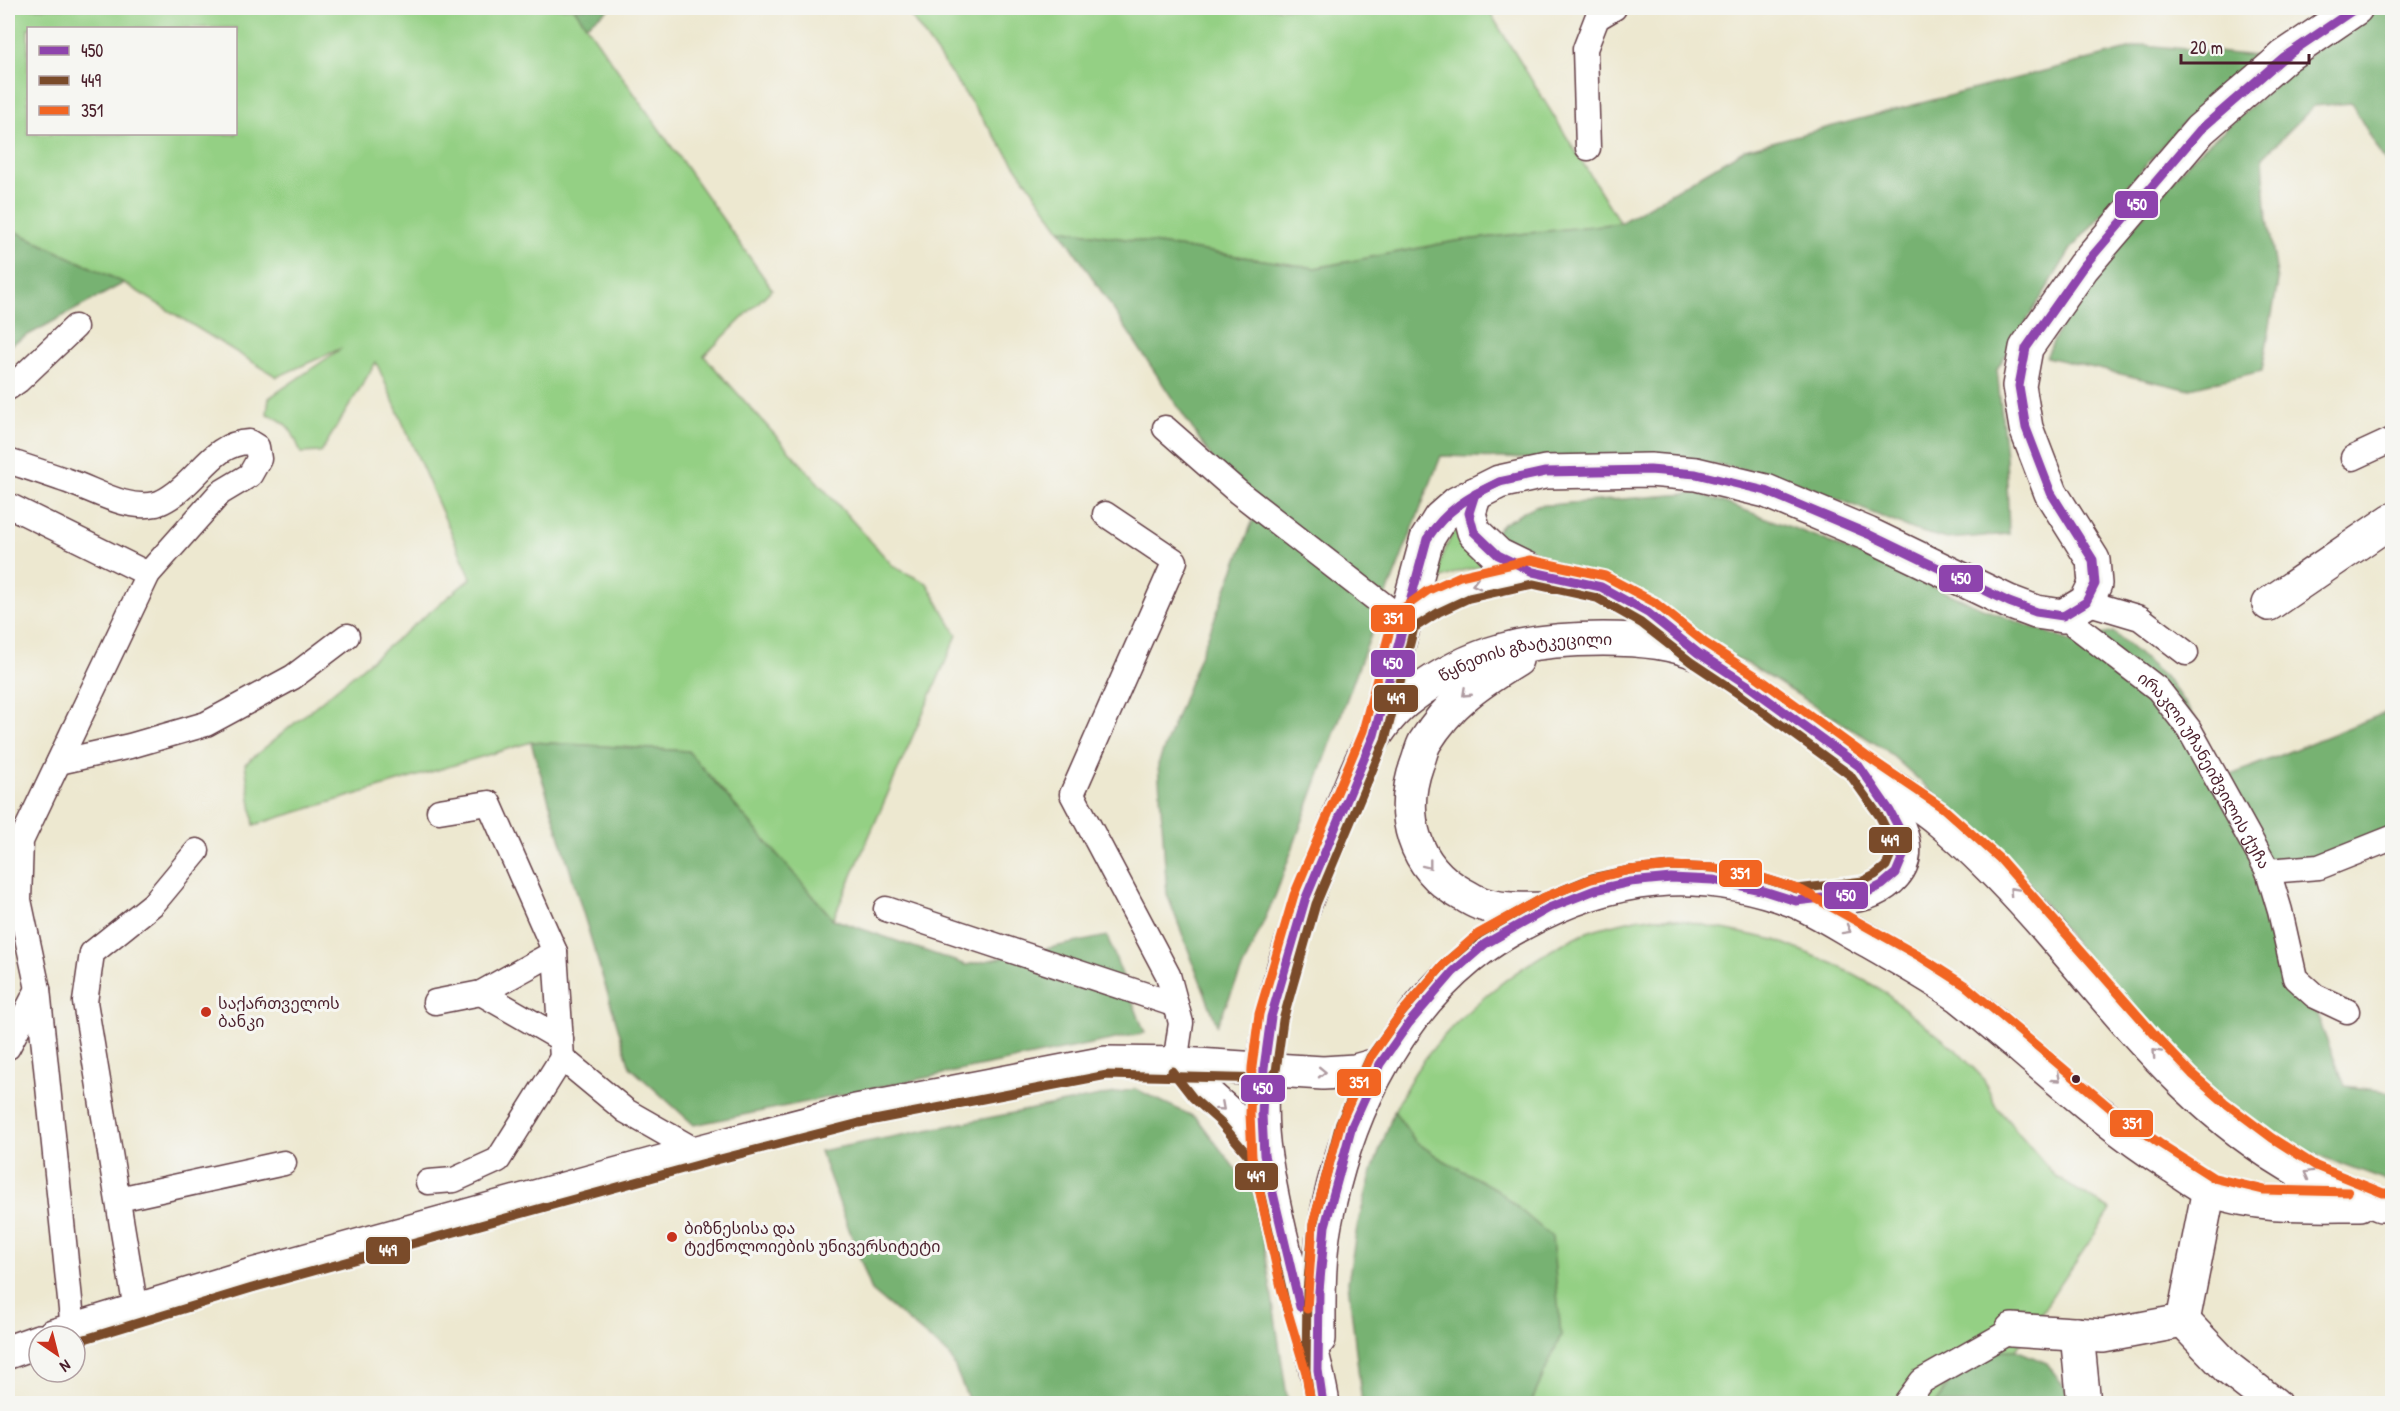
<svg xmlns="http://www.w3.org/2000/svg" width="2400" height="1411" font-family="'Patrick Hand','Noto Sans Georgian',sans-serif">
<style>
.green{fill:#94d084;stroke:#6f7858;stroke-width:1.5;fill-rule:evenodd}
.forest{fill:#77b272;stroke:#60684e;stroke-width:1.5}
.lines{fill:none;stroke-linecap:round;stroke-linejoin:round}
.service-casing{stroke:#623d44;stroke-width:27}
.minor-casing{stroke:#623d44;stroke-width:36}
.tertiary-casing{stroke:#623d44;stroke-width:36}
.secondary-casing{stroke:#623d44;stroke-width:36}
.service{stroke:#fff;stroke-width:24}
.minor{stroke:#fff;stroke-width:33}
.tertiary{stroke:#fff;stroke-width:33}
.secondary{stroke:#fff;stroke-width:33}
.bus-1-casing{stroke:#f6f6f2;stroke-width:14}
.bus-2-casing{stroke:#f6f6f2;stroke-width:14}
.bus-3-casing{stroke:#f6f6f2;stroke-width:14}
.bus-1{stroke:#8e44ad;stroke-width:9}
.bus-2{stroke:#7a4b2a;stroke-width:9}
.bus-3{stroke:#f26522;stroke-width:9}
.oneway{stroke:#ae9aa0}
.poi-dot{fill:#c8321e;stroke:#f6f6f2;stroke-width:2}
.bus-dot{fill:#4a1f2b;stroke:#f6f6f2;stroke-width:2}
.labels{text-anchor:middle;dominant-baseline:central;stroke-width:6;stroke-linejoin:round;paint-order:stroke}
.street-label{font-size:16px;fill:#4a1f2b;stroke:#f6f6f2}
.poi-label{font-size:16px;fill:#4a1f2b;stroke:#f6f6f2;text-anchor:start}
.line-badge{stroke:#f6f6f2;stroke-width:2}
.badge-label{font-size:16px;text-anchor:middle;font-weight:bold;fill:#fff}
</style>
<rect width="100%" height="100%" fill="#f6f6f2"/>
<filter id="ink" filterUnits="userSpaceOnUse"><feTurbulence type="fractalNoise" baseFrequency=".0167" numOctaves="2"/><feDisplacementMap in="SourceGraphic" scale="12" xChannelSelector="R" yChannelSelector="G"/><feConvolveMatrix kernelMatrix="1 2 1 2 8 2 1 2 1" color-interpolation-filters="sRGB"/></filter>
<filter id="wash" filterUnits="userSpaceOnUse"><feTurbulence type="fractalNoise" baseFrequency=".008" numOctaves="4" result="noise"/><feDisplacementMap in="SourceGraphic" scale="24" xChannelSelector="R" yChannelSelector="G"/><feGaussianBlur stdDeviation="1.35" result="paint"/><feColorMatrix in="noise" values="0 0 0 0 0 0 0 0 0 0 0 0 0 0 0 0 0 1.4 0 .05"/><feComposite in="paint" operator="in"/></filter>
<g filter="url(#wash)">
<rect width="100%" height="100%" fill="#ede8d0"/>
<g class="green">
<path d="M 8,8 L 574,8 L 772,289 L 704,356 L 894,567 L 927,583 L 957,635 L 833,919 L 687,751 L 531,742 L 254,825 L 245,764 L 471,578 L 376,362 L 321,452 L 301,453 C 293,432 289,422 267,414 L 269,398 L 342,348 L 277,377 L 124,283 L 8,228 ZM 28,28 L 236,28 L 236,134 L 28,134 Z"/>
<path d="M 905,8 L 1487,8 L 1620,223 L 1456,241 L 1315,268 L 1060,229 Z"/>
<path d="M 1454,529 L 1473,555 L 1487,565 L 1460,571 L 1432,582 Z"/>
<path d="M 1640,918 L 1670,918 L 1775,940 L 1834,964 L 1880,989 L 1955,1049 L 1983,1078 L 1995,1105 L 2057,1178 L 2111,1210 L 2016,1350 C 1965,1350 1961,1363 1936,1403 L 1531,1403 L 1561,1335 L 1438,1157 L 1415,1141 L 1394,1111 C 1401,1098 1408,1083 1416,1071 C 1455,1014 1520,963 1582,934 C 1600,926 1621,923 1640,918 Z"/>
</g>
<g class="forest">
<path d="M 574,8 L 611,8 L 586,25 Z"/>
<path d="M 2363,8 L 2392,8 L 2392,173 L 2351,103 L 2314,106 L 2263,157 L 2266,207 L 2278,281 L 2262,371 L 2186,389 L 2046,357 L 2074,298 L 2191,159 Z"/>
<path d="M 2144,45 L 2258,56 L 2185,121 L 2071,249 L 1997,369 L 2006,457 L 2009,534 L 1947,539 L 1914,530 L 1784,477 L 1718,465 L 1441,456 L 1357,671 L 1276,894 L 1217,1025 L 1167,894 L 1158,764 L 1253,520 L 1060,229 L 1315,268 L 1456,241 L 1620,223 L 1745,149 Z"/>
<path d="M 8,228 L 124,283 L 8,346 Z"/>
<path d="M 1698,493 L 1820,538 L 1994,613 L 2073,642 L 2113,632 L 2168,680 L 2201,726 L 2221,779 L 2392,710 L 2392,828 L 2265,885 L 2345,1086 L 2392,1092 L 2392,1183 L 2268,1137 L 2149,1040 L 2018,870 L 1886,750 L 1750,665 L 1613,599 L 1482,546 L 1504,523 L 1535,506 Z"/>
<path d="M 531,742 L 688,751 L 833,919 L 966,965 L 1107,936 L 1145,1033 L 694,1125 L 630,1067 Z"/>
<path d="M 1135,1089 L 1197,1118 L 1257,1198 L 1288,1403 L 970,1403 L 950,1356 L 872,1291 L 820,1151 Z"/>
<path d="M 1394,1111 L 1415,1141 L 1438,1157 L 1496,1189 L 1552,1237 L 1561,1335 L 1531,1403 L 1362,1403 L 1348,1282 L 1357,1227 L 1372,1171 Z"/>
<path d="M 1989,1350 L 2016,1350 L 2047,1363 L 2071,1396 L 2073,1404 L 1936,1404 L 1960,1365 Z"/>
</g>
</g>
<g filter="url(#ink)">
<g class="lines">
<defs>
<g id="service">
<path d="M 1588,148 L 1585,49 L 1597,18 L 1614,8"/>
<path d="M 8,388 L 18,381 L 75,327"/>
<path d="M 1165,428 L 1238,492 L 1404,621 L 1433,601 L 1465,587 L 1533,572"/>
<path d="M 2353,458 L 2392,440"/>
<path d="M 8,461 C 29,468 51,475 73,483 C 98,492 127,510 156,504 C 164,502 177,493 183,487 C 205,468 218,443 249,442 L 257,447 L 259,459 L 250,475 L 220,493 L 148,574 L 21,841 L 19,900 L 38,989 L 73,1329"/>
<path d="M 8,505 L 148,574"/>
<path d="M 1105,514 L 1175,561 L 1072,794 L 1168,975 L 1181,1023 L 1175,1064"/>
<path d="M 2086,602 L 2140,618 L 2186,653"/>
<path id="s1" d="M 2063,616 L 2158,689 L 2189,729 L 2268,871 L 2319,867 L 2392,838"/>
<path d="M 59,762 L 130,746 L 206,724 L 293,677 L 347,636"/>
<path d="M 439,811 L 489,803 L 555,952 L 562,1058 L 626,1111 L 698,1152"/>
<path d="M 2268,871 L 2280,911 L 2295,978 L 2315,996 L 2347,1011"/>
<path d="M 886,909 L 1176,1005"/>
<path d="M 481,993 L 561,1039"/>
<path d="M 435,1002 L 481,993 L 555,952"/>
<path d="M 8,1047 L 38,989"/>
<path d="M 428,1182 L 454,1180 L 498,1160 L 562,1058"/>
<path d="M 119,1199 L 284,1163"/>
<path d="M 136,1310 L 85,1002 L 92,953 L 153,904 L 197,851"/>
<path d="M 1905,1404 L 1922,1381 L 2012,1330"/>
</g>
<g id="minor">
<path d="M 2269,604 L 2392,520"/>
<path d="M 1182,1064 L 1202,1090 L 1229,1114 L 1264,1155"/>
<path d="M 2183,1321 L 2229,1369 L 2274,1404"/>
<path d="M 2012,1330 L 2103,1336 L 2183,1321 L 2209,1189"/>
<path d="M 2077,1334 L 2084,1404"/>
<path d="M 53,1336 L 249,1276 L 698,1152 L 856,1111 L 1106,1063 L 1182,1064 L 1323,1073 L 1355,1071 L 1380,1064"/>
<path d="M 8,1352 L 39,1341"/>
</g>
<g id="tertiary">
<path d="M 1475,494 L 1469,513 L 1474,532 L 1498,555 L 1533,572 L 1601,587 L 1648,613 L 1698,653"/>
<path d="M 1374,735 L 1427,539 L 1440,518 L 1457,503 L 1499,482 L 1545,472 L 1650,470 L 1696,474 L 1766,491 L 1868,534 L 2009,602 L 2036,612 L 2063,616 L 2086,602 L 2095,584 L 2093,560 L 2051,493 L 2026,428 L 2019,386 L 2026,348 L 2083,267 L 2200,130 L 2284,57 L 2356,8"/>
</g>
<g id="secondary">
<path d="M 1516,660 C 1477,684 1450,702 1425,742 C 1421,749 1420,757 1417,764 C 1399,814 1413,867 1462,894 C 1468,897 1475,902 1482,904 C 1503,911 1524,909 1546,909"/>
<path d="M 1796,901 C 1817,899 1846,899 1866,893 C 1875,890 1883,885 1890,879 C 1923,849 1888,808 1869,780"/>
<path d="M 1319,1339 C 1319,1301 1318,1261 1325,1224 C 1344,1123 1389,1024 1469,958 C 1486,944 1504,933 1523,923 C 1611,874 1698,865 1793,900 C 1819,910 1844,928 1869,941 C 1900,959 1932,976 1961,997 C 1980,1012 1998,1028 2016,1043 C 2067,1087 2117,1131 2174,1167 C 2186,1175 2198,1185 2211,1190 C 2258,1207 2311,1204 2360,1204"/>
<path id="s2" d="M 1323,1404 C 1317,1365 1305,1328 1295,1290 C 1283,1247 1272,1202 1265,1157 C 1248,1051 1291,934 1331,837 C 1351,787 1366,729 1412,696 C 1473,650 1528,639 1603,639 C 1633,639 1671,641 1699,654 C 1710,659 1721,668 1731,675 C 1770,699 1806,727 1842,754 C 1873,777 1909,795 1939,820 C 1956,834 1973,850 1989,866 C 2058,934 2114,1015 2184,1083 C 2220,1118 2264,1152 2309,1176 C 2331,1188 2357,1195 2381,1205"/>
</g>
</defs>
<use href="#service" class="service-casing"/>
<use href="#minor" class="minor-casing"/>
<use href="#tertiary" class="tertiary-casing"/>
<use href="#secondary" class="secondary-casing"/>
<use href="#service" class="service"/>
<use href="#minor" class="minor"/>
<use href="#tertiary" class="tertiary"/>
<use href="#secondary" class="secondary"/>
<defs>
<g id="bus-1">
<path d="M 1300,1307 L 1264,1155 L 1262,1115 L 1264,1068 L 1271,1017 L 1305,900 L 1374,735 L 1427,539 C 1446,510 1469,496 1500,482"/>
<path d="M 1323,1404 L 1318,1370 L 1319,1291 L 1325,1226 L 1352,1126 L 1380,1064 L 1409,1023 L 1453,972 L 1485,944 L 1549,908 L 1595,890 L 1630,882 L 1671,878 L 1713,880 L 1761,890 L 1796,901 L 1866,893 L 1882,885 L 1896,873 L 1904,854 L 1902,834 L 1890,811 L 1859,766 L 1746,684 L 1698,653 L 1648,613 L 1601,587 L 1533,572 L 1498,555 L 1474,532 L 1469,513 L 1475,494 L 1499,482 L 1545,472 L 1650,470 L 1696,474 L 1766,491 L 1868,534 L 2009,602 L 2036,612 L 2063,616 L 2086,602 L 2095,584 L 2093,560 L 2051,493 L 2026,428 L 2019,386 L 2026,348 L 2083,267 L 2200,130 L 2284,57 L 2356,8"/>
</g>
<g id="bus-2">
<path d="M 1172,1071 L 1193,1098 L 1220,1122 L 1253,1161 L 1287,1310"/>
<path d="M 75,1342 L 252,1288 L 701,1164 L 859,1123 L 1107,1075 L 1269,1079 L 1276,1071 L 1283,1020 L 1316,904 L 1385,740 L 1414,628 L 1439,612 L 1469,598 L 1533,584 L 1597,598 L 1641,623 L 1691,662 L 1739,694 L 1850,775 L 1880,817 L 1890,837 L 1892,852 L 1886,866 L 1875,875 L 1863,881 L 1797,889 L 1763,878 L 1714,868 L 1670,866 L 1629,870 L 1592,878 L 1543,898 L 1479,934 L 1445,963 L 1400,1015 L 1370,1057 L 1340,1123 L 1313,1225 L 1307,1291 L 1306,1370 L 1311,1404"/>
</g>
<g id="bus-3">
<path d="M 1307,1309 L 1313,1224 L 1341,1122 L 1370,1058 L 1399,1016 L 1444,964 L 1478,934 L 1545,897 L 1591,879 L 1629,870 L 1672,866 L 1715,868 L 1763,878 L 1801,890 L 1919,956 L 1966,986 L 2109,1107 L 2159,1143 L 2214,1178 L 2264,1190 L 2348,1192"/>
<path d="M 1311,1404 L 1306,1373 L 1282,1292 L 1252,1157 L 1250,1114 L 1252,1067 L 1259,1014 L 1294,895 L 1363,731 L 1394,615 L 1427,591 L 1460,576 L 1530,560 L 1605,576 L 1654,602 L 1705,643 L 1753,674 L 1866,756 L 1943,808 L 2000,859 L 2155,1035 L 2192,1074 L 2224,1102 L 2272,1138 L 2316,1166 L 2383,1193 L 2392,1193"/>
</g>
</defs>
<use href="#bus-1" class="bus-1-casing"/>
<use href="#bus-2" class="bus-2-casing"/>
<use href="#bus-3" class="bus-3-casing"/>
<use href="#bus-1" class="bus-1"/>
<use href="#bus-2" class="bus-2"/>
<use href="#bus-3" class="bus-3"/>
</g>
<defs><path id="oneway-chevron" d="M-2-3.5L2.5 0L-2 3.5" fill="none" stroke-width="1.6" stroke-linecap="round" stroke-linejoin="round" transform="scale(1.5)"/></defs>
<g class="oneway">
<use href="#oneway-chevron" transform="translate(1476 584) rotate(166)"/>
<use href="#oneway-chevron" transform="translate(1466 693) rotate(137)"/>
<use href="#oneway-chevron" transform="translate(1428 865) rotate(52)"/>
<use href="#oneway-chevron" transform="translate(2013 891) rotate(-133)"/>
<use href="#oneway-chevron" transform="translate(1847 930) rotate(29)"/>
<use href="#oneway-chevron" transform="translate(2156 1053) rotate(-133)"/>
<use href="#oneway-chevron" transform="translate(1322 1072) rotate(1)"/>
<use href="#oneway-chevron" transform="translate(2057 1078) rotate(41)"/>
<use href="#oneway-chevron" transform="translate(1221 1107) rotate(42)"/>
<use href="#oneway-chevron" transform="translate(2308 1174) rotate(-151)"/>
</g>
</g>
<g class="poi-dot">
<circle cx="206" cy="1012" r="6"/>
<circle cx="672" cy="1237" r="6"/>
</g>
<circle class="bus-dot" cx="2076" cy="1079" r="5"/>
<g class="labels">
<g class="street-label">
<text stroke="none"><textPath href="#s2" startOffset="873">წყნეთის გზატკეცილი</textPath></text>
<text stroke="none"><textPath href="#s1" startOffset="213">ირაკლი უჩანეიშვილის ქუჩა</textPath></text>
</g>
<g class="poi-label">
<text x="218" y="1003">საქართველოს<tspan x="218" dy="18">ბანკი</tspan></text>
<text x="684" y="1228">ბიზნესისა და<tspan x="684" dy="18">ტექნოლოიების უნივერსიტეტი</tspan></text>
</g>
</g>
<g class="line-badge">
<rect x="2114" y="190" width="45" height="29" rx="6" fill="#8e44ad"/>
<rect x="1938" y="564" width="46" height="29" rx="6" fill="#8e44ad"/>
<rect x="1370" y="604" width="46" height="29" rx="6" fill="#f26522"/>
<rect x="1370" y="649" width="46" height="29" rx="6" fill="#8e44ad"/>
<rect x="1373" y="684" width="46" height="29" rx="6" fill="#7a4b2a"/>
<rect x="1868" y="826" width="45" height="28" rx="6" fill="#7a4b2a"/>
<rect x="1718" y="859" width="45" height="29" rx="6" fill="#f26522"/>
<rect x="1823" y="881" width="46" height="29" rx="6" fill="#8e44ad"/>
<rect x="1336" y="1068" width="46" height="29" rx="6" fill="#f26522"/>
<rect x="1240" y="1074" width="46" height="29" rx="6" fill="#8e44ad"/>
<rect x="2109" y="1109" width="45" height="29" rx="6" fill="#f26522"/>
<rect x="1234" y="1162" width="45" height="29" rx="6" fill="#7a4b2a"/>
<rect x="365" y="1236" width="46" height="29" rx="6" fill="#7a4b2a"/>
</g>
<g class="badge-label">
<text x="2137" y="210">450</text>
<text x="1961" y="584">450</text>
<text x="1393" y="624">351</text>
<text x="1393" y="669">450</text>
<text x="1396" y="704">449</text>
<text x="1890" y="846">449</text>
<text x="1740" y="879">351</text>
<text x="1846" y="901">450</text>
<text x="1359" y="1088">351</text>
<text x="1263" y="1094">450</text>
<text x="2132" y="1129">351</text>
<text x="1256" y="1182">449</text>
<text x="388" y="1256">449</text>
</g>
<rect width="2400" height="1411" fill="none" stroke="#f6f6f2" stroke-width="30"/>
<rect x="27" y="27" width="210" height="108" fill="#f6f6f2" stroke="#b1a0a2" stroke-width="1.5"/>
<rect x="39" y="46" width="30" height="9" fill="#8e44ad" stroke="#b1a0a2" stroke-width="1.5"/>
<text x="81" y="57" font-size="18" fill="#4a1f2b">450</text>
<rect x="39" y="76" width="30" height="9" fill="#7a4b2a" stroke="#b1a0a2" stroke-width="1.5"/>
<text x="81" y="87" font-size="18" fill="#4a1f2b">449</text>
<rect x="39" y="106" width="30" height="9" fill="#f26522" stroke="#b1a0a2" stroke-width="1.5"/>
<text x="81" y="117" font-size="18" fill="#4a1f2b">351</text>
<g transform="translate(57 1354) rotate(145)"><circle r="28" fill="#f6f6f2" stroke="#b1a0a2" stroke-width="1.5"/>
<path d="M0-4.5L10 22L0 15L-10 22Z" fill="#c8321e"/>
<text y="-9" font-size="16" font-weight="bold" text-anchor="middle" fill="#4a1f2b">N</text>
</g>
<path d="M2181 54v9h128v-9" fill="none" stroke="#4a1f2b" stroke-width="3"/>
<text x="2190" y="54" font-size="18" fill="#4a1f2b" stroke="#f6f6f2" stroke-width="4.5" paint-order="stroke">20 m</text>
</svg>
